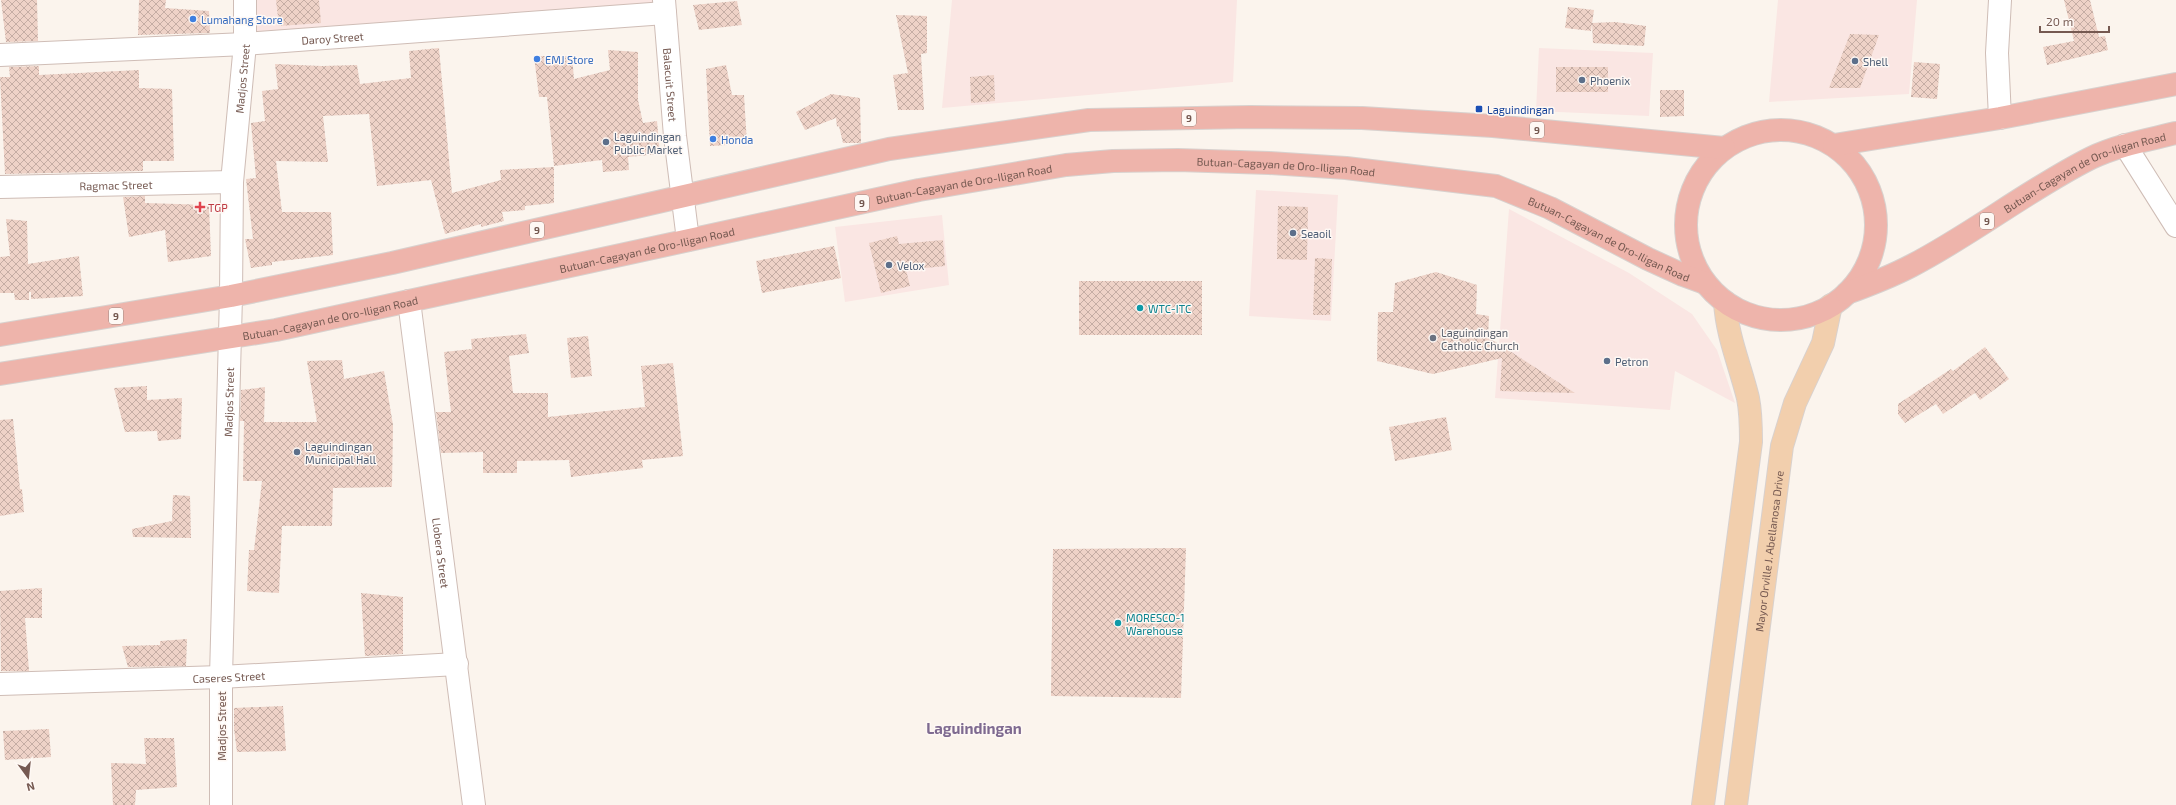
<svg xmlns="http://www.w3.org/2000/svg" width="2176" height="805" font-family="'Exo 2',sans-serif">
<style>
.commercial{fill:#fae6e3}
.building{fill:url(#building-cross-hatch)}
.lines{fill:none;stroke-linecap:round;stroke-linejoin:round}
.minor-casing{stroke:#cfbdb6;stroke-width:24}
.major-casing{stroke:#d8d1ce;stroke-width:24}
.highway-casing{stroke:#d8d1ce;stroke-width:24}
.minor{stroke:#fff;stroke-width:22}
.major{stroke:#f2cfad;stroke-width:22}
.highway{stroke:#eeb4ab;stroke-width:22}
.shop-dot{fill:#3f7fe0;stroke:#fef8f4;stroke-width:1.5}
.service-dot{fill:#5c6f8a;stroke:#fef8f4;stroke-width:1.5}
.transit-dot{fill:#1a4fb4;stroke:#fef8f4;stroke-width:1.5}
.health-dot{fill:#e0444e;stroke:#fef8f4;stroke-width:1.5}
.culture-dot{fill:#0f9aa8;stroke:#fef8f4;stroke-width:1.5}
.worship-dot{fill:#6b7280;stroke:#fef8f4;stroke-width:1.5}
.labels{text-anchor:middle;dominant-baseline:central;stroke-width:3;stroke-linejoin:round;paint-order:stroke}
.shield{fill:#fef8f4;stroke:#9e8982;stroke-width:1}
.shield-label{font-size:10px;font-weight:bold;fill:#755951}
.shop-label{font-size:11px;fill:#366cbe;stroke:#fef8f4;text-anchor:start}
.street-label{font-size:11px;fill:#755951;stroke:#fef8f4}
.service-label{font-size:11px;fill:#4e5e75;stroke:#fef8f4;text-anchor:start}
.transit-label{font-size:11px;fill:#164399;stroke:#fef8f4;text-anchor:start}
.health-label{font-size:11px;fill:#be3a42;stroke:#fef8f4;text-anchor:start}
.culture-label{font-size:11px;fill:#0d838f;stroke:#fef8f4;text-anchor:start}
.worship-label{font-size:11px;fill:#5b616d;stroke:#fef8f4;text-anchor:start}
.district-label{font-size:15px;font-weight:bold;fill:#7e6a90;stroke:#fef8f4}
</style>
<defs>
<pattern id="building-cross-hatch" width="8" height="8" patternUnits="userSpaceOnUse"><rect width="8" height="8" fill="#eed2c7"/><path d="M0 0l8 8M0 8l8-8" fill="none" stroke="#c5ada4"/></pattern>
</defs>
<rect width="100%" height="100%" fill="#fbf4ed"/>
<g class="commercial">
<path d="M 257,0 L 657,0 L 657,3 L 257,35 Z"/>
<path d="M 952,0 L 1237,0 L 1233,82 L 942,108 Z"/>
<path d="M 1778,0 L 1917,0 L 1909,94 L 1769,102 Z"/>
<path d="M 1539,48 L 1653,53 L 1649,116 L 1536,111 Z"/>
<path d="M 1256,190 L 1338,195 L 1331,321 L 1249,316 Z"/>
<path d="M 1509,209 L 1629,273 L 1692,314 L 1717,350 L 1735,403 L 1675,371 L 1670,410 L 1495,398 Z"/>
<path d="M 942,215 L 949,285 L 845,302 L 835,227 Z"/>
</g>
<g class="building">
<path d="M 1,0 L 37,0 L 38,41 L 6,42 Z"/>
<path d="M 139,0 L 166,0 L 165,8 L 209,11 L 210,33 L 138,35 Z"/>
<path d="M 276,0 L 319,0 L 321,23 L 279,26 Z"/>
<path d="M 2064,0 L 2090,0 L 2099,37 L 2105,36 L 2108,50 L 2047,65 L 2043,47 L 2074,41 Z"/>
<path d="M 737,1 L 742,25 L 699,30 L 693,5 Z"/>
<path d="M 1568,7 L 1594,10 L 1591,31 L 1565,28 Z"/>
<path d="M 896,15 L 927,16 L 927,53 L 921,54 L 924,110 L 898,110 L 893,75 L 908,73 Z"/>
<path d="M 1615,22 L 1646,26 L 1644,46 L 1593,43 L 1592,23 Z"/>
<path d="M 1850,34 L 1879,35 L 1860,88 L 1829,88 Z"/>
<path d="M 439,48 L 452,193 L 501,180 L 500,170 L 554,167 L 554,203 L 525,206 L 525,210 L 502,212 L 504,221 L 481,227 L 481,224 L 445,234 L 431,180 L 377,186 L 369,114 L 323,116 L 328,162 L 276,161 L 282,212 L 331,212 L 333,255 L 272,262 L 272,265 L 251,268 L 245,239 L 253,239 L 246,179 L 256,178 L 251,123 L 265,121 L 262,91 L 278,89 L 275,64 L 322,66 L 357,65 L 360,84 L 411,78 L 409,51 Z"/>
<path d="M 608,50 L 638,52 L 638,100 L 643,123 L 657,121 L 660,154 L 628,157 L 629,170 L 603,172 L 602,160 L 554,166 L 547,97 L 539,97 L 534,56 L 572,56 L 574,79 L 610,70 Z"/>
<path d="M 1914,62 L 1940,64 L 1937,99 L 1911,97 Z"/>
<path d="M 726,65 L 732,95 L 744,95 L 747,144 L 710,146 L 706,69 Z"/>
<path d="M 39,66 L 39,75 L 139,70 L 139,88 L 172,89 L 174,161 L 143,161 L 143,171 L 5,174 L 0,77 L 10,77 L 9,67 Z"/>
<rect x="1556" y="67" width="52" height="25"/>
<path d="M 994,75 L 995,101 L 971,103 L 970,77 Z"/>
<path d="M 1660,90 L 1684,90 L 1684,116 L 1660,117 Z"/>
<path d="M 831,94 L 860,98 L 861,143 L 843,143 L 839,126 L 837,127 L 836,118 L 805,130 L 796,112 Z"/>
<path d="M 145,196 L 145,203 L 209,205 L 211,256 L 168,262 L 165,230 L 129,237 L 123,197 Z"/>
<path d="M 1278,206 L 1308,207 L 1307,260 L 1277,259 Z"/>
<path d="M 6,219 L 27,221 L 28,264 L 79,256 L 83,296 L 31,299 L 31,292 L 29,292 L 29,300 L 15,300 L 14,293 L 0,293 L 0,257 L 10,256 Z"/>
<path d="M 897,236 L 899,244 L 943,240 L 945,266 L 906,270 L 910,286 L 881,293 L 869,243 Z"/>
<path d="M 834,246 L 841,278 L 762,293 L 756,261 Z"/>
<path d="M 1315,258 L 1332,259 L 1330,315 L 1313,315 Z"/>
<path d="M 1436,272 L 1477,285 L 1476,314 L 1489,316 L 1488,337 L 1575,393 L 1500,391 L 1502,358 L 1433,374 L 1377,361 L 1378,312 L 1393,312 L 1395,283 Z"/>
<rect x="1079" y="281" width="123" height="54"/>
<path d="M 526,334 L 529,353 L 509,356 L 513,393 L 548,393 L 548,417 L 645,407 L 641,366 L 673,363 L 683,456 L 642,460 L 643,468 L 571,477 L 569,460 L 517,461 L 517,473 L 483,473 L 483,452 L 441,453 L 436,412 L 451,412 L 444,352 L 472,349 L 471,339 Z"/>
<path d="M 588,336 L 592,376 L 571,378 L 567,338 Z"/>
<path d="M 1985,347 L 2009,379 L 1980,400 L 1975,393 L 1943,414 L 1936,404 L 1905,423 L 1898,414 L 1898,404 L 1951,369 L 1953,371 Z"/>
<path d="M 342,360 L 344,379 L 384,371 L 393,425 L 392,487 L 333,488 L 332,526 L 282,526 L 279,593 L 247,591 L 249,550 L 254,550 L 262,481 L 243,481 L 244,421 L 240,421 L 241,390 L 265,387 L 264,422 L 317,422 L 307,361 Z"/>
<path d="M 147,386 L 147,400 L 182,398 L 181,439 L 158,441 L 157,431 L 125,432 L 114,388 Z"/>
<path d="M 1446,417 L 1452,450 L 1395,461 L 1389,427 Z"/>
<path d="M 13,419 L 20,489 L 22,489 L 24,512 L 0,516 L 0,420 Z"/>
<path d="M 173,495 L 190,496 L 191,538 L 133,537 L 132,529 L 172,521 Z"/>
<path d="M 1186,548 L 1181,698 L 1051,696 L 1053,549 Z"/>
<path d="M 42,588 L 42,618 L 25,618 L 29,671 L 1,671 L 0,591 Z"/>
<path d="M 361,593 L 403,597 L 403,654 L 365,656 Z"/>
<path d="M 187,639 L 186,666 L 128,667 L 122,646 L 160,645 L 160,641 Z"/>
<path d="M 283,706 L 286,751 L 237,752 L 234,729 L 234,708 Z"/>
<path d="M 49,729 L 51,757 L 5,760 L 3,731 Z"/>
<path d="M 144,738 L 174,738 L 177,787 L 136,790 L 135,805 L 113,805 L 111,763 L 146,764 Z"/>
</g>
<g class="lines">
<defs>
<g id="minor">
<path id="s1" d="M 664,0 L 675,136 L 688,240"/>
<path id="s2" d="M 0,55 L 245,44 L 665,13"/>
<path d="M 2000,118 L 1997,53 L 2000,0"/>
<path d="M 2125,145 L 2176,226"/>
<path id="s3" d="M 0,187 L 232,182"/>
<path id="s4" d="M 409,301 L 474,805"/>
<path id="s5" d="M 0,684 L 221,677 L 457,664"/>
<path id="s6" d="M 221,805 L 221,677 L 231,296 L 232,182 L 245,44 L 245,0"/>
</g>
<g id="major">
<path d="M 1703,805 L 1751,442 C 1751,427 1751,413 1748,398 C 1740,365 1727,336 1725,302"/>
<path id="s7" d="M 1736,805 L 1782,446 L 1795,403 L 1823,343 L 1831,305"/>
</g>
<g id="highway">
<circle cx="1781" cy="225" r="95"/>
<path d="M 1834,145 L 2000,118 L 2176,84"/>
<path id="s8" d="M 1847,293 C 1869,285 1890,277 1911,266 C 1973,234 2029,189 2091,158 C 2118,145 2148,140 2176,133"/>
<path d="M 0,335 L 231,296 L 392,263 L 889,149 L 1089,120 L 1250,117 L 1362,118 L 1493,126 L 1724,148"/>
<path id="s9" d="M 0,374 L 276,330 L 919,190 L 1066,165 L 1113,161 L 1178,160 L 1269,163 L 1346,168 L 1496,186 L 1550,208 L 1648,259 L 1683,275 L 1705,283"/>
</g>
</defs>
<use href="#minor" class="minor-casing"/>
<use href="#major" class="major-casing"/>
<use href="#highway" class="highway-casing"/>
<use href="#minor" class="minor"/>
<use href="#major" class="major"/>
<use href="#highway" class="highway"/>
</g>
<g class="shop-dot">
<circle cx="193" cy="19" r="4"/>
<circle cx="537" cy="59" r="4"/>
<circle cx="713" cy="139" r="4"/>
</g>
<g class="service-dot">
<circle cx="1855" cy="61" r="4"/>
<circle cx="1582" cy="80" r="4"/>
<circle cx="606" cy="142" r="4"/>
<circle cx="1293" cy="233" r="4"/>
<circle cx="889" cy="265" r="4"/>
<circle cx="1607" cy="361" r="4"/>
<circle cx="297" cy="452" r="4"/>
</g>
<rect class="transit-dot" x="1475" y="105" width="8" height="8" rx="2"/>
<path class="health-dot" d="M198 201h4v4h4v4h-4v4h-4v-4h-4v-4h4z"/>
<g class="culture-dot">
<circle cx="1140" cy="308" r="4"/>
<circle cx="1118" cy="623" r="4"/>
</g>
<circle class="worship-dot" cx="1433" cy="338" r="4"/>
<g class="labels">
<g class="shield">
<rect x="1182" y="110" width="14" height="16" rx="3"/>
<rect x="1530" y="122" width="14" height="16" rx="3"/>
<rect x="855" y="195" width="14" height="16" rx="3"/>
<rect x="1980" y="213" width="14" height="16" rx="3"/>
<rect x="530" y="222" width="14" height="16" rx="3"/>
<rect x="109" y="308" width="14" height="16" rx="3"/>
</g>
<g class="shield-label">
<text x="1189" y="118">9</text>
<text x="1537" y="130">9</text>
<text x="862" y="203">9</text>
<text x="1987" y="221">9</text>
<text x="537" y="230">9</text>
<text x="116" y="316">9</text>
</g>
<g class="shop-label">
<text x="201" y="19">Lumahang Store</text>
<text x="545" y="59">EMJ Store</text>
<text x="721" y="139">Honda</text>
</g>
<g class="street-label">
<text stroke="none"><textPath href="#s2" startOffset="333">Daroy Street</textPath></text>
<text stroke="none"><textPath href="#s6" startOffset="727">Madjos Street</textPath></text>
<text stroke="none"><textPath href="#s1" startOffset="85">Balacuit Street</textPath></text>
<text stroke="none"><textPath href="#s9" startOffset="1307">Butuan-Cagayan de Oro-Iligan Road</textPath></text>
<text stroke="none"><textPath href="#s8" startOffset="268">Butuan-Cagayan de Oro-Iligan Road</textPath></text>
<text stroke="none"><textPath href="#s9" startOffset="983">Butuan-Cagayan de Oro-Iligan Road</textPath></text>
<text stroke="none"><textPath href="#s3" startOffset="116">Ragmac Street</textPath></text>
<text stroke="none"><textPath href="#s9" startOffset="1643">Butuan-Cagayan de Oro-Iligan Road</textPath></text>
<text stroke="none"><textPath href="#s9" startOffset="659">Butuan-Cagayan de Oro-Iligan Road</textPath></text>
<text stroke="none"><textPath href="#s9" startOffset="335">Butuan-Cagayan de Oro-Iligan Road</textPath></text>
<text stroke="none"><textPath href="#s6" startOffset="403">Madjos Street</textPath></text>
<text stroke="none"><textPath href="#s7" startOffset="256">Mayor Orville J. Abellanosa Drive</textPath></text>
<text stroke="none"><textPath href="#s4" startOffset="254">Llobera Street</textPath></text>
<text stroke="none"><textPath href="#s5" startOffset="229">Caseres Street</textPath></text>
<text transform="translate(221 726) rotate(-90)">Madjos Street</text>
</g>
<g class="service-label">
<text x="1863" y="61">Shell</text>
<text x="1590" y="80">Phoenix</text>
<text x="614" y="136">Laguindingan<tspan x="614" dy="13">Public Market</tspan></text>
<text x="1301" y="233">Seaoil</text>
<text x="897" y="265">Velox</text>
<text x="1615" y="361">Petron</text>
<text x="305" y="446">Laguindingan<tspan x="305" dy="13">Municipal Hall</tspan></text>
</g>
<g class="transit-label">
<text x="1487" y="109">Laguindingan</text>
</g>
<g class="health-label">
<text x="208" y="207">TGP</text>
</g>
<g class="culture-label">
<text x="1148" y="308">WTC-ITC</text>
<text x="1126" y="617">MORESCO-1<tspan x="1126" dy="13">Warehouse</tspan></text>
</g>
<g class="worship-label">
<text x="1441" y="332">Laguindingan<tspan x="1441" dy="13">Catholic Church</tspan></text>
</g>
<g class="district-label">
<text x="974" y="728">Laguindingan</text>
</g>
</g>
<g transform="translate(28 777) rotate(165)" stroke="#fef8f4" stroke-width="3" paint-order="stroke">
<path d="M0-3L7 15L0 10L-7 15Z" fill="#755951"/>
<text y="-6" font-size="11" font-weight="bold" text-anchor="middle" fill="#755951">N</text>
</g>
<path d="M2040 26v6h69v-6" fill="none" stroke="#755951" stroke-width="2"/>
<text x="2046" y="26" font-size="12" fill="#755951" stroke="#fef8f4" stroke-width="3" paint-order="stroke">20 m</text>
</svg>
